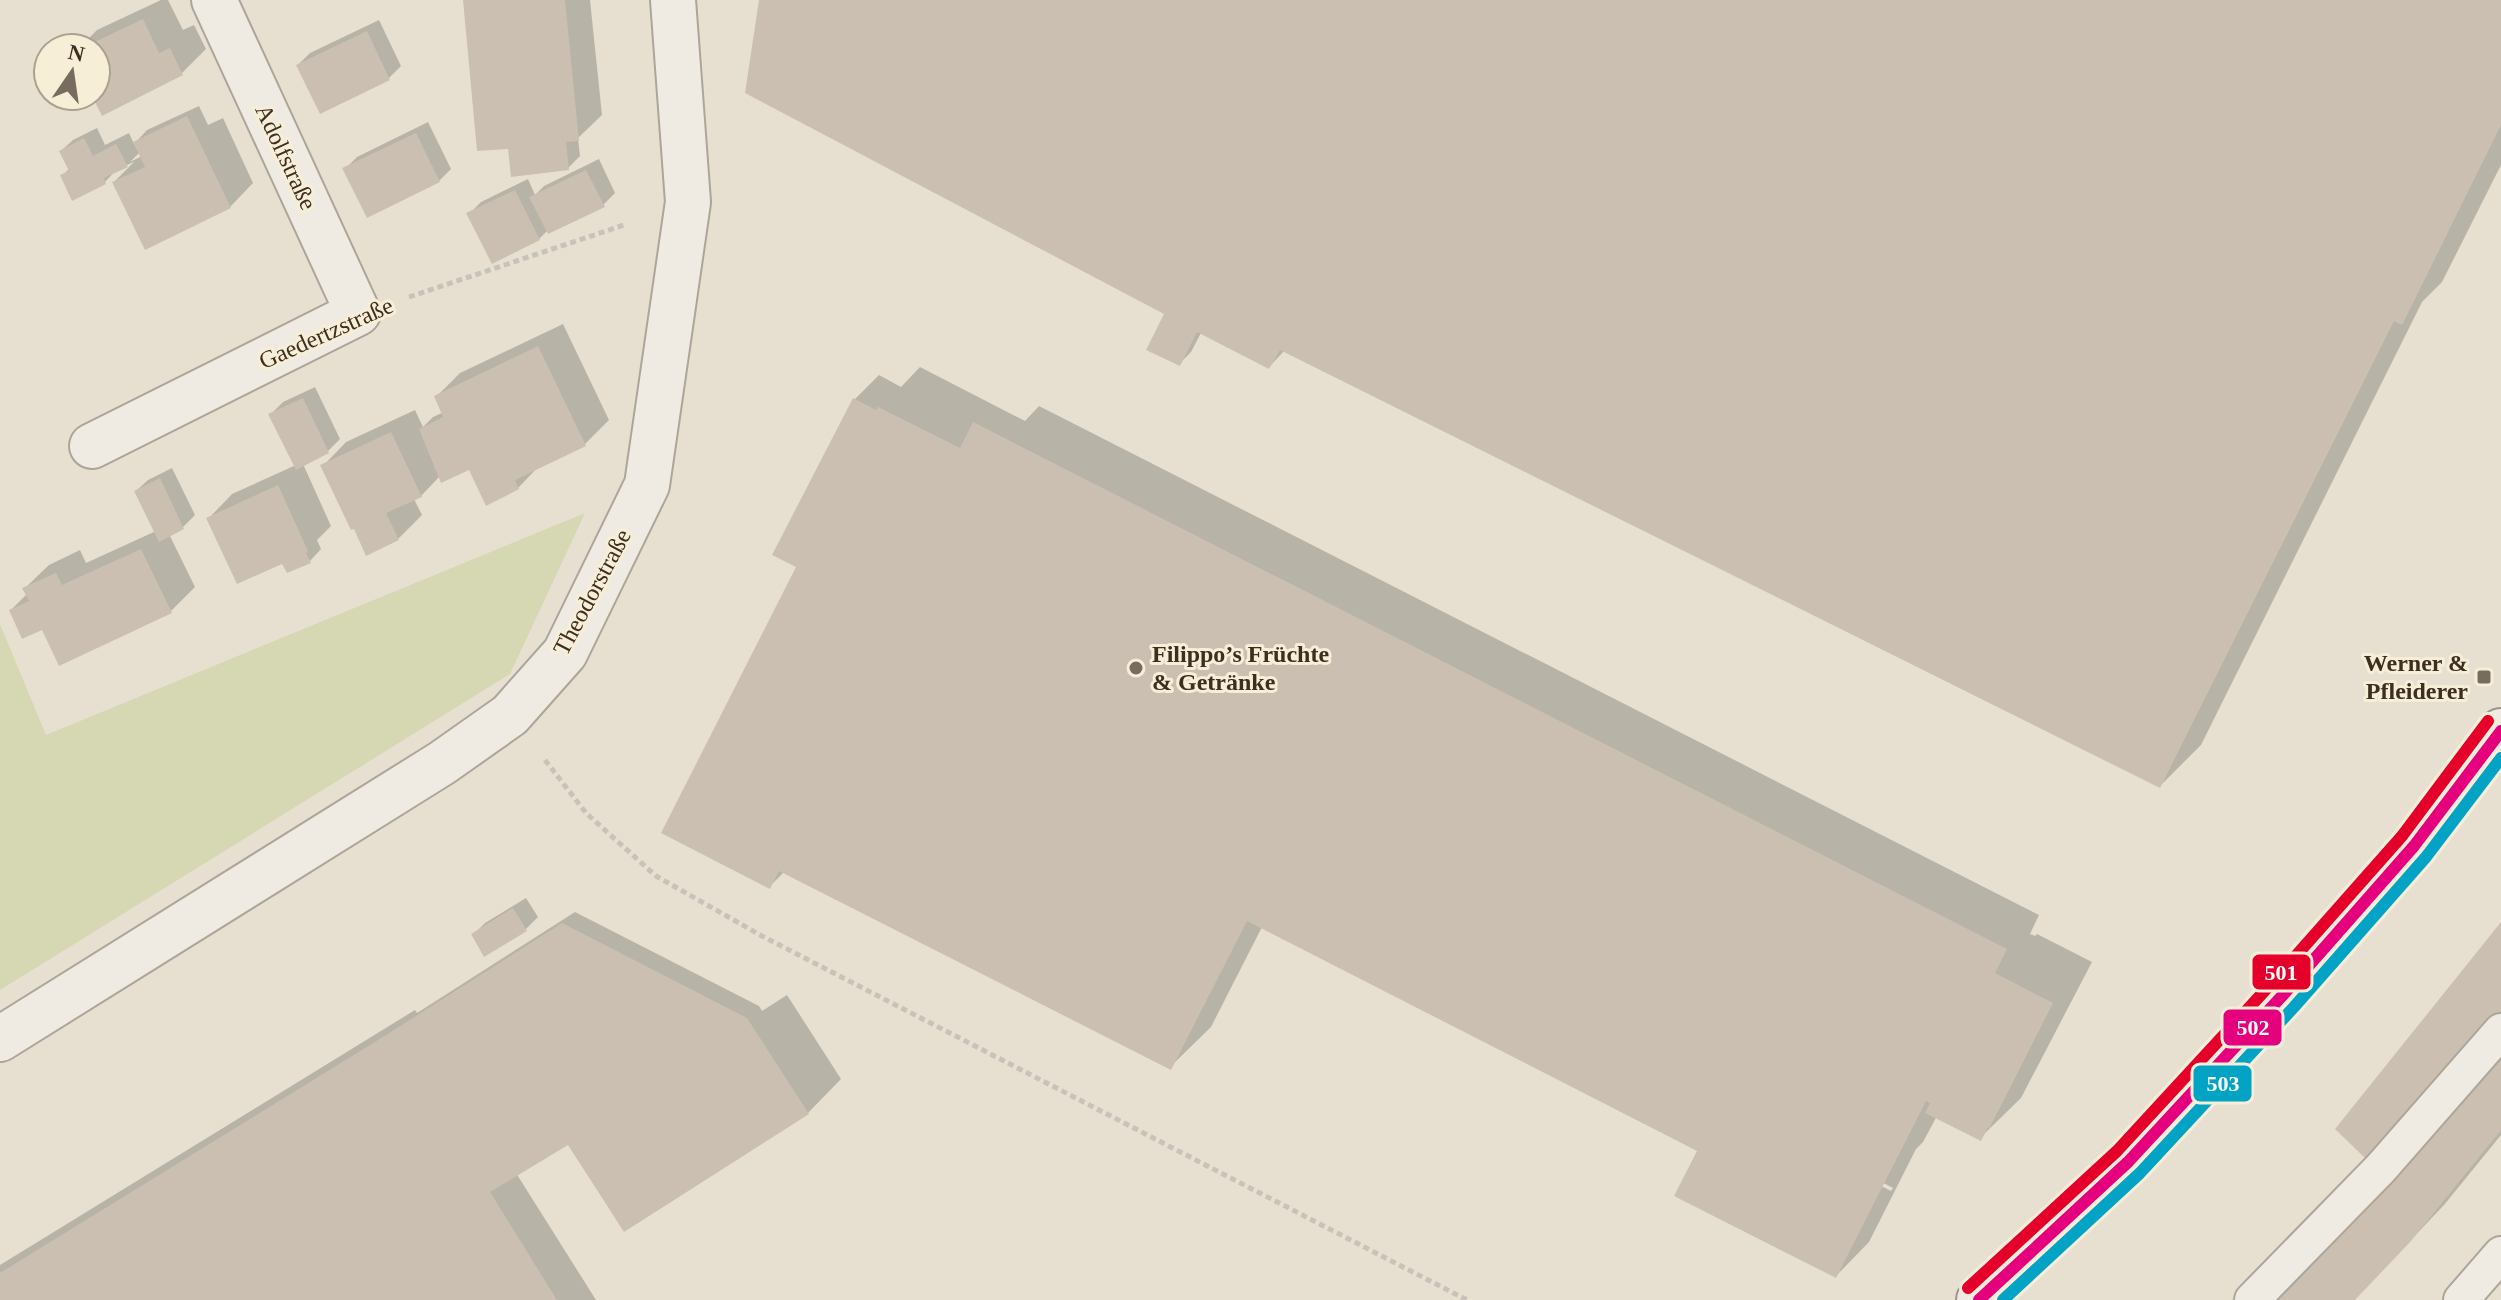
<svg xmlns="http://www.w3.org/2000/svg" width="2501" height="1300" font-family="'Times New Roman',serif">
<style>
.green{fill:#d6d7b3}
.shadow{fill:#0003;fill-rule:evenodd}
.building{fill:#cbbfb2}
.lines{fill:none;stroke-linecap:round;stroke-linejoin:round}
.lane-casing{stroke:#ada599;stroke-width:38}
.street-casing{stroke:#ada599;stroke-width:48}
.secondary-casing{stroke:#9c958a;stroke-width:48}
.path{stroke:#c8c2b9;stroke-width:5;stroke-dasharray:6 4;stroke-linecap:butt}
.lane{stroke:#efebe3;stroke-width:34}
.street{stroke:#efebe3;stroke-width:44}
.secondary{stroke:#efebe3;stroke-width:44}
.bus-1-casing{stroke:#f7eed8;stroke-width:18}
.bus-2-casing{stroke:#f7eed8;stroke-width:18}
.bus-3-casing{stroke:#f7eed8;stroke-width:18}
.bus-1{stroke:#e5007d;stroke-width:12}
.bus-2{stroke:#03a3c5;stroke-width:12}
.bus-3{stroke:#e4002b;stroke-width:12}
.poi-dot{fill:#786c5e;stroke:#f7eed8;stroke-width:3}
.labels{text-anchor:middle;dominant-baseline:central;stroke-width:6;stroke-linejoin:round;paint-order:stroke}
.street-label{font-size:24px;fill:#3d2e20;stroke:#f7eed8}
.poi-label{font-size:24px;font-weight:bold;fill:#3d2e20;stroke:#f7eed8;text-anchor:start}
.line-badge{stroke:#f7eed8;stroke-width:3}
.badge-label{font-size:22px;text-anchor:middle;font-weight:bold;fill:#fff}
</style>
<rect width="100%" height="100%" fill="#e7e0d1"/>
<path class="green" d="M 585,513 L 510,674 L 0,990 L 0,624 L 46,735 Z"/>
<g class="shadow">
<path d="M 161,0 L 168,0 L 183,30 L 194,25 L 206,49 L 182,73 L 103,114 L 95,96 L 96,48 L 74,48 L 83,44 L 97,30 Z"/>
<path d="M 465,0 L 590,0 L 602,115 L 578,138 L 580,156 L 568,168 L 510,149 Z"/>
<path d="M 761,0 L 2501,0 L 2501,165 L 2442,282 L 2422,302 L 2201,745 L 2160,786 L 1285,350 L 1269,367 L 1202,331 L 1191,352 L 1179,364 L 1168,314 Z"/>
<path d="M 379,20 L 401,66 L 389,78 L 321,111 L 298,65 L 310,53 Z"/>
<path d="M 199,106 L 208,125 L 223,118 L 253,183 L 230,207 L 114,182 L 134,162 L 117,169 L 105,182 L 62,176 L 70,168 L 61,151 L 73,140 L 97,128 L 105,145 L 129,133 L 134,144 L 147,130 ZM 140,152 L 142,156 L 130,162 Z"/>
<path d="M 428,122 L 451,169 L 439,181 L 345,169 L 357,157 Z"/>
<path d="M 599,159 L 615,193 L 603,205 L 548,230 L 539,239 L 469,214 L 481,202 L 528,179 L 535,195 L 544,186 Z"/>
<path d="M 563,324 L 609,420 L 585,444 L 540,465 L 518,488 L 470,468 L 440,476 L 421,496 L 414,499 L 422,515 L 398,539 L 323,466 L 346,442 L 415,410 L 423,427 L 433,417 L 444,412 L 436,397 L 460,373 Z"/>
<path d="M 920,367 L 1025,421 L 1039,406 L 2039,915 L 2030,934 L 2035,936 L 2037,934 L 2092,962 L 2021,1098 L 1980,1138 L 1937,1116 L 1923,1142 L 1916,1149 L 1869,1242 L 1836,1276 L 1700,1150 L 1262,927 L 1211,1027 L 1170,1067 L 785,871 L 770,886 L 802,559 L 855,399 L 879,375 L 901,387 ZM 1737,1108 L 1893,1188 L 1891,1191 L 1734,1111 Z"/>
<path d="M 315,387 L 340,439 L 328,451 L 303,464 L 331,526 L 317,540 L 321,549 L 310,561 L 284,564 L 209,518 L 232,494 L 296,465 L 271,414 L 283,402 Z"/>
<path d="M 172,468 L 195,515 L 183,527 L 169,534 L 195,587 L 171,611 L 43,627 L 11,610 L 27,594 L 25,588 L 49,565 L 80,550 L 86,563 L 156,531 L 136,491 L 148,480 Z"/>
<path d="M 526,898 L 538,917 L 526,929 L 473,935 L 485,923 Z"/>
<path d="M 575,912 L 759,1006 L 762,1011 L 787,995 L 841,1079 L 808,1113 L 582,1134 L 516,1173 L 596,1300 L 0,1300 L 0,1265 L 415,1010 L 417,1013 Z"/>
<path d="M 2501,925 L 2501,1135 L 2444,1205 L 2354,1300 L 2235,1300 L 2368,1158 Z"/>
</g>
<g class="building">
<path d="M 463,0 L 565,0 L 579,141 L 566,142 L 569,170 L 511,177 L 508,149 L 477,151 Z"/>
<path d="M 759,0 L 2501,0 L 2501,125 L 2402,325 L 2394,321 L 2160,788 L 1280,350 L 1269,369 L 1197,332 L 1180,366 L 1146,350 L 1164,314 L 745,93 Z"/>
<path d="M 143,19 L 159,53 L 170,48 L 183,75 L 102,116 L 92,96 L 96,96 L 96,48 L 82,48 Z"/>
<path d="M 367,31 L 390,80 L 320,114 L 296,65 Z"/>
<path d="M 187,116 L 231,208 L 145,250 L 112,182 L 145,167 L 133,142 Z"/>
<path d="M 416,133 L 440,182 L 367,218 L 342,168 Z"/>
<path d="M 84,138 L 93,156 L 116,144 L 128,167 L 104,178 L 106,184 L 72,201 L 60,175 L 69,171 L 59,151 Z"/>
<path d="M 586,170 L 605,207 L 548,234 L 529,197 Z"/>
<path d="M 515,190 L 540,240 L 492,264 L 466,213 Z"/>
<path d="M 538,346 L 586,446 L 515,480 L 519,489 L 486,506 L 469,470 L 441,483 L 419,429 L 443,417 L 434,396 Z"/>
<path d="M 303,398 L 329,453 L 296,470 L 268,414 Z"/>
<path d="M 853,398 L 876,410 L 878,407 L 960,448 L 973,422 L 2007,949 L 1995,973 L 2053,1003 L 1989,1129 L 1988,1127 L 1981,1141 L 1925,1113 L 1930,1103 L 1926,1101 L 1836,1278 L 1674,1196 L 1697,1151 L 1247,921 L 1171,1070 L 779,871 L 770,889 L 661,833 L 796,567 L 772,555 Z"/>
<path d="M 391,432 L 422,497 L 386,513 L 399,540 L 366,556 L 354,529 L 351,530 L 320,465 Z"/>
<path d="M 160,478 L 184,529 L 159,542 L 134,491 Z"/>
<path d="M 278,485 L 308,551 L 306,553 L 311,563 L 287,573 L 282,564 L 237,584 L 206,518 Z"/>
<path d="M 141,549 L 172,613 L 59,666 L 42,630 L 22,639 L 9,610 L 29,601 L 22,588 L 56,573 L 62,585 Z"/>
<path d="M 513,908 L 527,931 L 484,957 L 471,934 Z"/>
<path d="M 2501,922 L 2501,1130 L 2411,1241 L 2355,1300 L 2232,1300 L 2365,1158 L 2335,1129 Z"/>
<path d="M 562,923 L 747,1018 L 809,1114 L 624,1232 L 568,1145 L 490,1192 L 557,1300 L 0,1300 L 0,1273 L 391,1032 Z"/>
</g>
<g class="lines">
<defs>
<g id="lane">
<path d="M 2252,1300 L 2381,1168 L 2501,1031"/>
<path d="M 2461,1300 L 2501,1254"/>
</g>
<g id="street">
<path d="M 92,446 L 358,313 L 214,0"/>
<path d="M 0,1039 L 442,763 L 510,715 L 565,653 L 647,485 L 688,202 L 673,0"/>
</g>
<path id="secondary" d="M 1979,1300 L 2128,1162 L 2282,996 L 2414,846 L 2501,731"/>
</defs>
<use href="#lane" class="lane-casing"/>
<use href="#street" class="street-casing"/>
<use href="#secondary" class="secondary-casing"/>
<g class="path">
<path d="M 409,297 L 627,224"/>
<path d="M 545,760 L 586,813 L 656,876 L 762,936 L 1467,1300"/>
</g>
<use href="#lane" class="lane"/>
<use href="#street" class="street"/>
<use href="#secondary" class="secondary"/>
<defs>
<path id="bus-1" d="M 1979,1300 L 2128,1162 L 2282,996 L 2414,846 L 2501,731"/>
<path id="bus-2" d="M 2003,1300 L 2140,1173 L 2294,1007 L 2426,857 L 2501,758"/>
<path id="bus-3" d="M 1968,1288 L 2117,1151 L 2270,985 L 2402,836 L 2488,721"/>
</defs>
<use href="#bus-1" class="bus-1-casing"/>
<use href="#bus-2" class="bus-2-casing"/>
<use href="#bus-3" class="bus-3-casing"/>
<use href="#bus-1" class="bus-1"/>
<use href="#bus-2" class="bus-2"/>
<use href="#bus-3" class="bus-3"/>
</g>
<g class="poi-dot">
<circle cx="1136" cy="668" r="8"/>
<rect x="2476" y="669" width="16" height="16" rx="4"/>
</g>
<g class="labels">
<g class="street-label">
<text transform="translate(286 157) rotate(65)">Adolfstraße</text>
<text transform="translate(326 333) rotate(-24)">Gaedertzstraße</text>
<text transform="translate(592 592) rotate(-62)">Theodorstraße</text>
</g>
<g class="poi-label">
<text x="1152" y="654">Filippo’s Früchte<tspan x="1152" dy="28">&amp; Getränke</tspan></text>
<text x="2468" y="663" text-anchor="end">Werner &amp;<tspan x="2468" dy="28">Pfleiderer</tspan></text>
</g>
</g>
<g class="line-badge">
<rect x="2251" y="953" width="61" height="38" rx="8" fill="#e4002b"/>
<rect x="2222" y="1008" width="61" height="39" rx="8" fill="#e5007d"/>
<rect x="2192" y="1064" width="61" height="39" rx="8" fill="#03a3c5"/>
</g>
<g class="badge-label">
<text x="2281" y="980">501</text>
<text x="2253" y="1035">502</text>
<text x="2223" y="1091">503</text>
</g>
<g transform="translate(72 72) rotate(13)"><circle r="38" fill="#f7eed8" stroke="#ada18e" stroke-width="2"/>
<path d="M0-6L14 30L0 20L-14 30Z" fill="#786c5e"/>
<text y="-12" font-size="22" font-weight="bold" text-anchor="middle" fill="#3d2e20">N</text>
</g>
</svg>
